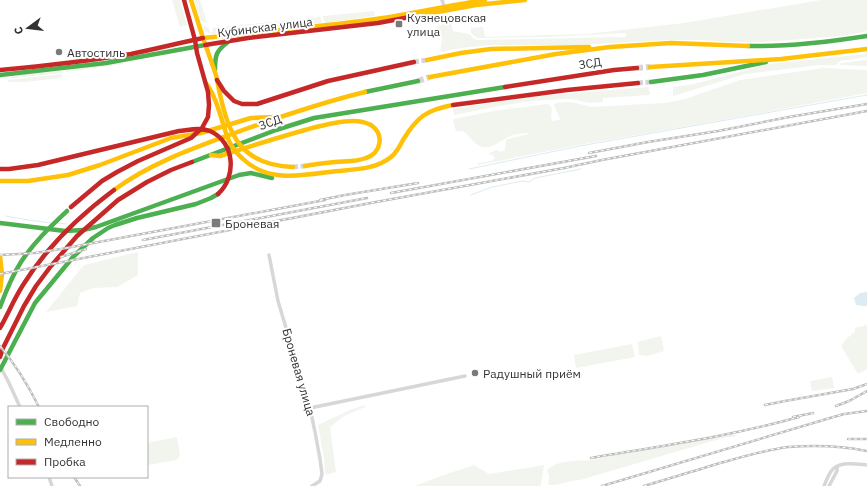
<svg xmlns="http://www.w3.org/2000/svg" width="867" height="486" font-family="'IBM Plex Sans',sans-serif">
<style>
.green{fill:#f1f5ed}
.water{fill:#ddebf3}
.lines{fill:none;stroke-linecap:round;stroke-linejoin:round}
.stream{stroke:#ddebf3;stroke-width:1}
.primary-tunnel{stroke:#d6d6d6;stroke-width:5;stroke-dasharray:5 2.5;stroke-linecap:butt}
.highway-tunnel{stroke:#d6d6d6;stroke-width:6;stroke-dasharray:6 3;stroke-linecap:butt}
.street{stroke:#d7d7d7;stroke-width:3.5}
.fast{stroke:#4caf50;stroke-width:4.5}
.slow{stroke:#ffc107;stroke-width:4.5}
.jam{stroke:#c62828;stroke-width:4.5}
.rail-casing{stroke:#bebebe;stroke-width:2.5}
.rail{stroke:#fff;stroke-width:1;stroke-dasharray:3;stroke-linecap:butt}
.poi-dot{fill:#7a7a7a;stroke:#fff;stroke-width:1.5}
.labels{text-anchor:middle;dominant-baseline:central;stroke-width:4;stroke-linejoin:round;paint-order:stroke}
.poi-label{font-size:12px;fill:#333;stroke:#fff;text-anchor:start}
.street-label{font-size:12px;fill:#333;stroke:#fff}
</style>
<rect width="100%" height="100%" fill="#fff"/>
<g class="green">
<path d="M 172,0 L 180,0 L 187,25 L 180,27 Z"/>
<path d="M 194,0 L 200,0 L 207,23 L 201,21 Z"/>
<path d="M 821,0 L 867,0 L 867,31 L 844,36 L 761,42 L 730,42 L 701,40 L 671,40 L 576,45 L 492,45 L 460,48 L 441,52 C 440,47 442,43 442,38 C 441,32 436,34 438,27 L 450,20 L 453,31 L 469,34 L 474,39 L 478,40 L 626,37 L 626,33 L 547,37 L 478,38 L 476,37 L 471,33 L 471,28 L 483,27 L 485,37 L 587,34 L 684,23 Z"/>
<path d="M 374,11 L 375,15 L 374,16 L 326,23 L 324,21 L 323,16 Z"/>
<path d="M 320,17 L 322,22 L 321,23 L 259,30 L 241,30 L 211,34 L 205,31 L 201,24 L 209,28 L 210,33 L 213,32 L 212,28 Z"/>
<path d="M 867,54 L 867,57 L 840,61 L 836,65 L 819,65 L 745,74 L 673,96 L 673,87 L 694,84 L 769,64 Z"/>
<path d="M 867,60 L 867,66 L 839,65 L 841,63 Z"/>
<path d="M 122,62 L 124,64 L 66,72 L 66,70 Z"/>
<path d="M 824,68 L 867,70 L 867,93 L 728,119 L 579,145 L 478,165 L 478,163 L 491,161 L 495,158 L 493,155 L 489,154 L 494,151 L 497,150 L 500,152 L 505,150 L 506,140 C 513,137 521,136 528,134 L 528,133 C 523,133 517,134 512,135 C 503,139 490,151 480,146 C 473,143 469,135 463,131 L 456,131 L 453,121 L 454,119 L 493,111 L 548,104 C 554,108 551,111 551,116 C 551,117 552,120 552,121 L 560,120 C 559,114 556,111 554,105 L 555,103 L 566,102 L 576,103 L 591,107 L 665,103 L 685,99 L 740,80 Z"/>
<path d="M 61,71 L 62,73 L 12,78 L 9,77 L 26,74 Z"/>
<path d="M 62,74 L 62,76 L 61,78 L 25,82 L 8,82 L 8,80 Z"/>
<path d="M 649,87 L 650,95 L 603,98 L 603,102 C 599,102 595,103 591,103 C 581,102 573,98 563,99 C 527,100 491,107 455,115 L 454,114 L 453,109 L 520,98 L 572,93 Z"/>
<path d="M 138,252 L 138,275 L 117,287 L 93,288 L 80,293 L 77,306 L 46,312 L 84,265 Z"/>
<path d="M 867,325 L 867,369 L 858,374 L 841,346 L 846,339 L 855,332 L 855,328 Z"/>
<path d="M 661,336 L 664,351 L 647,356 L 639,355 L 638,342 Z"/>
<path d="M 632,344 L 635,357 L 576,368 L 574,355 Z"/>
<path d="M 832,377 L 834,388 L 812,391 L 810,381 Z"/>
<path d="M 366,405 L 365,407 L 344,416 L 330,427 L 336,472 L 325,475 L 324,458 L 318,425 L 352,409 Z"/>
<path d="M 731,434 L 736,435 L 734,437 L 726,437 L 580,480 C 569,480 559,486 548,485 L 549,477 L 547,470 C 556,460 578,461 591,460 Z"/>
<path d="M 177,437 L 180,455 L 177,460 L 147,465 L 147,443 Z"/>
<path d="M 474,465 L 489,474 L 544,465 L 541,485 L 540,486 L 415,486 L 438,477 Z"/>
</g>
<path class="water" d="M 867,292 L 867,306 L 863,306 L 856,305 L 854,298 L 860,293 Z"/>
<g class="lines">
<g class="stream">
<path d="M 469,169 L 580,146 L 867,95"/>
<path d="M 471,195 L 492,187 L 523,181 L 529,182 L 535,178 L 581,169"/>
<path d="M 6,216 L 28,220 L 51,223"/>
<path d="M 56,223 L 66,224"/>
</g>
<g class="primary-tunnel">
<path d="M 414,62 L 427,60"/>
<path d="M 638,83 L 651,82"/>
<path d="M 293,167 L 305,166"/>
</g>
<g class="highway-tunnel">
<path d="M 637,68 L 650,67"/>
<path d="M 418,81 L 430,77"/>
</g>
<g class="street">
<path d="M 442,0 L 445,9"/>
<path d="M 269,255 L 278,301 L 310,408 L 315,432 L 320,459 L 322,474 L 320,481 L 312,486"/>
<path d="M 1,368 L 8,381 L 20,407"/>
<path d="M 310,408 L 465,376"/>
<path d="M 49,477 L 52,486"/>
<path d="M 824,486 C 826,481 829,473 833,469 C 841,461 857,464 867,465"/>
<path d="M 829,486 L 837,471 L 837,467"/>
</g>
<g class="fast">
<path d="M 748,46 C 788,47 828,42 867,36"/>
<path d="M 215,70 C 215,55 216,51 228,42"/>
<path d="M 0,75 L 106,63 L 205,45"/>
<path d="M 651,82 L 703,75 L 766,62"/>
<path d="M 365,92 L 418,81"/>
<path d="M 192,162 L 276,130 L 314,118 L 505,87"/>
<path d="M 0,223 L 65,231 L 83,230 L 96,227 L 239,175 L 251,173 L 272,178"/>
<path d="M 0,307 C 6,291 12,276 21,262 C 34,242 50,227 67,211"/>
<path d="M 0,370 L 35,303 L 73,257 L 93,238 L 108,228 L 115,225 L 137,218 L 196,204 L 211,198 L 218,194"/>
</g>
<g class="slow">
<path d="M 191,0 C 195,13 199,25 203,38 C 207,49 211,61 215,72 C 217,78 218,84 219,90 C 229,136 241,165 293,167"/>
<path d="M 410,17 L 476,5 L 525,0"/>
<path d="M 203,38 C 261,32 319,27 376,19 C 413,14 449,5 485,0"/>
<path d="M 427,60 L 461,53 L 491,49 L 589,47"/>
<path d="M 650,67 L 781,59 L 867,49"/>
<path d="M 430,77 L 556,54 L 610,47 L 671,43 L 748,46"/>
<path d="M 206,83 C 217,98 221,119 227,136 C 230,145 236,153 243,159 C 267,182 300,176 329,172 C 350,169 374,171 391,157 C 396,153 400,146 403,140 C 417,117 426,110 453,105"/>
<path d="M 211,155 L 220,156 C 248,147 276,138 305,130 C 320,126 337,121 353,121 C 359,121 365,122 371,125 C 385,135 381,153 366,158 C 356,162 345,161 335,162 C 325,163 315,164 305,166"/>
<path d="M 0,181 L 28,181 L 68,175 L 100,165 L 171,138 L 201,133 L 251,118 L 275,117"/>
<path d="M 114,190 C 149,164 191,149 232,134 C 276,118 320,103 365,92"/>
<path d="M 0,256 L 2,274 L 0,291"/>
</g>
<g class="jam">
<path d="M 205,45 L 248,38 L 378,23 L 410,17"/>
<path d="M 0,70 C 44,66 88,61 131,54 C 155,49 179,43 203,38"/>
<path d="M 217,80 L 224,91 L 234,101 L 242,104 L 257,104 L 328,81 L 414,62"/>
<path d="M 505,87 L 614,70 L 637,68"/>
<path d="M 453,105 L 567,90 L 638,83"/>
<path d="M 0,169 L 9,169 L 38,165 L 179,131 C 189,130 200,127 210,131 C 235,142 237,177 218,194"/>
<path d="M 71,207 L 102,181 L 117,172 L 138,161 L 191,138 L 202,128 L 208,117 L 209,105 L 208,92 L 197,53 L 195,40 L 184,0"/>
<path d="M 0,328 C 8,314 14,299 23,285 C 46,248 79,216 114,190"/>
<path d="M 0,357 L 3,348 L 24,306 L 36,286 L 51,266 L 77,236 L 118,200 L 147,182 L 171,170 L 192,162"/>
</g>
<defs>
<g id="rail">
<path d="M 589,153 L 648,142 L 718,131 L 789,117 L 867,104"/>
<path d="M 391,193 L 596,156"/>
<path d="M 320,200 L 345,195 L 418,183"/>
<path d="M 143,240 L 367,198"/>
<path d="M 0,255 L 35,253 L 61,249 L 325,200"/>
<path d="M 61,257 L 86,249"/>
<path d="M 0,274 L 376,202 L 564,168 L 602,160 L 867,111"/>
<path d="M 0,346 C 16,365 28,385 39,407"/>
<path d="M 765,405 L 785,401 L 853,389 L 867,384"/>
<path d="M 836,406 L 849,401 L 867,391"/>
<path d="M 793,417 L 813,413"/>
<path d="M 848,439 L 867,439"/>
<path d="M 591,458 C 661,446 731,436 799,417"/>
<path d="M 74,477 L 80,486"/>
<path d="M 602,486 L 830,418 L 844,414 L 867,411"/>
<path d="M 644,486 C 670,478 695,471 720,463 C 742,457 765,450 788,447 C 813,445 843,446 867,451"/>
</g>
</defs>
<use href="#rail" class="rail-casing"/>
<use href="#rail" class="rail"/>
</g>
<g class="poi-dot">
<rect x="395" y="20" width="8" height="8" rx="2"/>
<circle cx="59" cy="52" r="4"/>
<rect x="211" y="218" width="10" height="10" rx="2"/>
<circle cx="475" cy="373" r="4"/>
</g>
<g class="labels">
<g class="poi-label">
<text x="407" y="17">Кузнецовская<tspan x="407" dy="14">улица</tspan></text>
<text x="67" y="52">Автостиль</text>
<text x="225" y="223">Броневая</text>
<text x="483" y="373">Радушный приём</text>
</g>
<g class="street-label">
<text transform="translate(265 27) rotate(-7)">Кубинская улица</text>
<text transform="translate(590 63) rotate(-9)">ЗСД</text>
<text transform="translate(270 122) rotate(-20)">ЗСД</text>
<text transform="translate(299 372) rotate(74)">Броневая улица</text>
</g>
</g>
<rect x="8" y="406" width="140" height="72" fill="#ffffff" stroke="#adadad"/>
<rect x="16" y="419" width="20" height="6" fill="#4caf50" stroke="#adadad"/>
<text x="44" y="426" font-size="12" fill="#333333">Свободно</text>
<rect x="16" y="439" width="20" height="6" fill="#ffc107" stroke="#adadad"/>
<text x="44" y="446" font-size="12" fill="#333333">Медленно</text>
<rect x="16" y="459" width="20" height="6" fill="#c62828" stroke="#adadad"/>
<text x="44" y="466" font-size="12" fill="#333333">Пробка</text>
<g transform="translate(28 28) rotate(255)" stroke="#ffffff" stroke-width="3" paint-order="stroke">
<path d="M0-3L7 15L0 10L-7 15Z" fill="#333333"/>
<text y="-6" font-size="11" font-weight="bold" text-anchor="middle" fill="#333333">С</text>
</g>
</svg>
